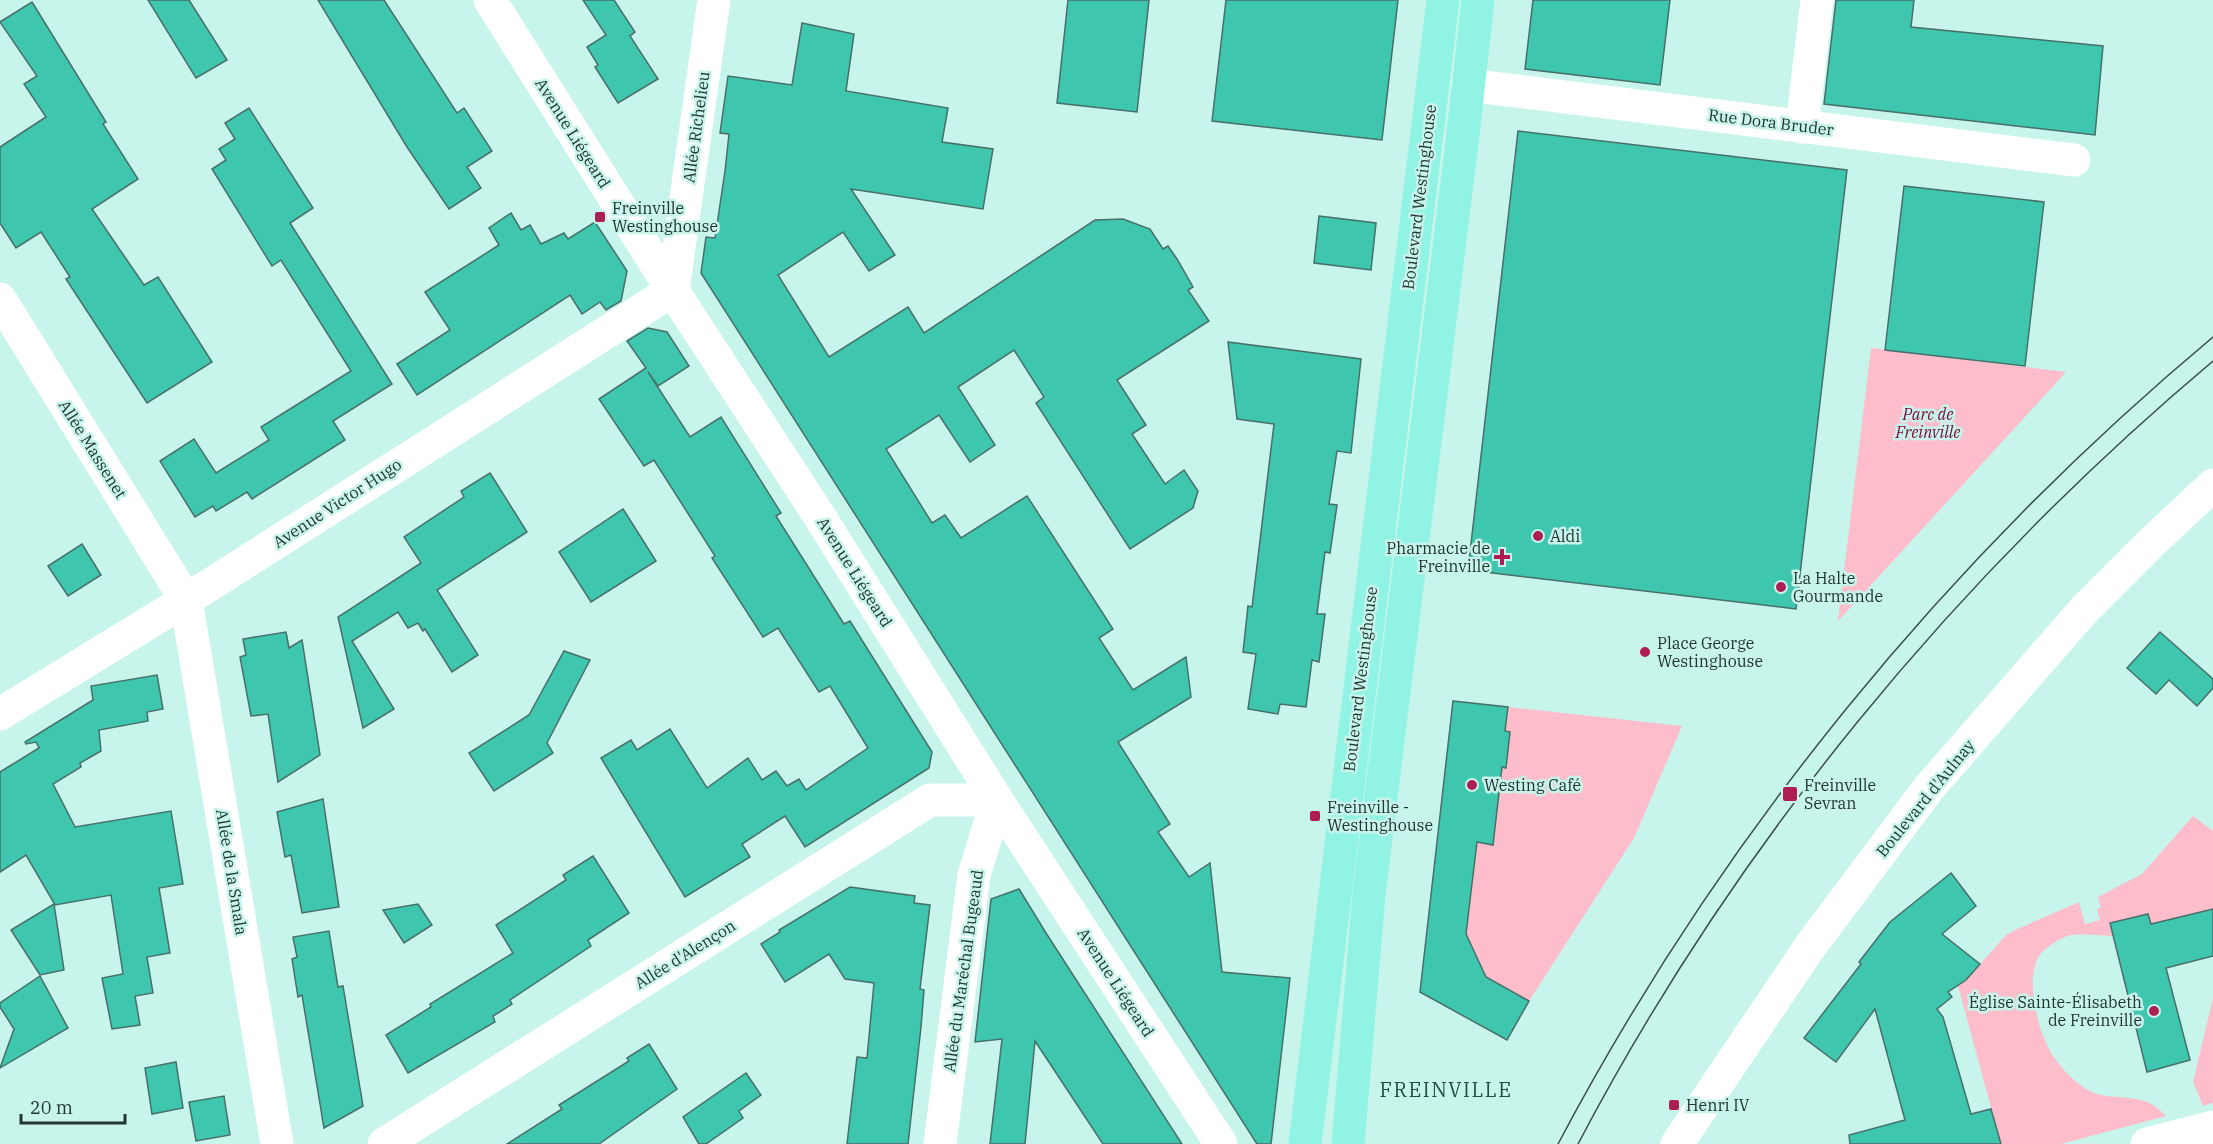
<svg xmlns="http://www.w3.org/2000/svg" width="2213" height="1144" font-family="'IBM Plex Serif',serif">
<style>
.green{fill:#febdcb}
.building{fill:#3ec6af;stroke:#477068;stroke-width:1.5}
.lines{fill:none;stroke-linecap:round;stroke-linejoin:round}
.minor{stroke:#fff;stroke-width:33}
.tertiary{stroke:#fff;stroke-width:33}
.primary{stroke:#90f3e3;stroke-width:33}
.tram{stroke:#3a504b;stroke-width:1.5}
.poi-dot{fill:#ae1e54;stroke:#c8f5eb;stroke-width:2}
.labels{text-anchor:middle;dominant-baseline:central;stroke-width:5;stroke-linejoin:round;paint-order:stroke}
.street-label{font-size:16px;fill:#233531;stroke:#c8f5eb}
.poi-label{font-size:16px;fill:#233531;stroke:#c8f5eb;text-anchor:start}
.park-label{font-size:16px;font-style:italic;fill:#7f093a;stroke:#c8f5eb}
.quarter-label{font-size:20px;letter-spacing:1.5px;fill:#254e46;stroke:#c8f5eb}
</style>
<rect width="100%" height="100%" fill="#c8f5eb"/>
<g class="green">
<path d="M 1871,348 L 2066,372 L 1838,621 Z"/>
<path d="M 1508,707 L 1682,726 L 1634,838 L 1529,1001 L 1475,970 L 1481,966 L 1472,947 L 1464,950 L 1477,842 L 1492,845 L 1502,767 L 1505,768 L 1510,732 L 1505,731 Z"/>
<path d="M 2193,816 L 2213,831 L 2213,909 L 2184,916 L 2155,939 L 2147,914 L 2135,917 L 2115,936 C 2102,936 2075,932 2065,937 C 2057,940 2043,949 2039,956 C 2024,980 2039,1039 2056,1060 C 2063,1070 2076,1083 2086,1089 C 2113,1105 2140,1087 2166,1116 L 2061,1144 L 2001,1144 L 1958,986 L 1966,980 L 2006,935 L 2015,930 L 2079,902 L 2085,924 L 2100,920 L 2097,909 L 2101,908 L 2098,897 L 2142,874 Z"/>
<path d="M 2213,998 L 2213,1103 L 2203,1106 L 2193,1082 Z"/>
</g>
<g class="building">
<path d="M 148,0 L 189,0 L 227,60 L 196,78 Z"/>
<path d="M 318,0 L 384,0 L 457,113 L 464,108 L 492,151 L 467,167 L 481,188 L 449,209 L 407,147 Z"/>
<path d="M 583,0 L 614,0 L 635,32 L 630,36 L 658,79 L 618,103 L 595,67 L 598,65 L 587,47 L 606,35 Z"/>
<path d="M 1068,0 L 1149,0 L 1137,112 L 1057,103 Z"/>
<path d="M 1226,0 L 1398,0 L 1382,140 L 1212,121 Z"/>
<path d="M 1533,0 L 1670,0 L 1660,85 L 1525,69 Z"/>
<path d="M 1836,0 L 1914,0 L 1911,27 L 2103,46 L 2095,135 L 1824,104 Z"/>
<path d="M 32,2 L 106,122 L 103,124 L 138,179 L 92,209 L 144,285 L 158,277 L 212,362 L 147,403 L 66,279 L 70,277 L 41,232 L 16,248 L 0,223 L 0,147 L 46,117 L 24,84 L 37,76 L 0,22 Z"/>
<path d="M 802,23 L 854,34 L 846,91 L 948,108 L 942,142 L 993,149 L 983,209 L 851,189 L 895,255 L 869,271 L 843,232 L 778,275 L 829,357 L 908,307 L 924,333 L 1095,220 L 1123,219 L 1150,229 L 1163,249 L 1168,246 L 1177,259 L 1193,287 L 1188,290 L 1209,321 L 1117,380 L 1146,425 L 1132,434 L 1165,484 L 1184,470 L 1198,491 L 1193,508 L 1130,549 L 1036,403 L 1044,397 L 1014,350 L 958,387 L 995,445 L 970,462 L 939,415 L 886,449 L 932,523 L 945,515 L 961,538 L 1027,496 L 1113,629 L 1099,638 L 1133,690 L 1186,657 L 1191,697 L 1118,742 L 1170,824 L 1158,832 L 1189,877 L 1210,863 L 1222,972 L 1290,978 L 1271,1144 L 1257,1144 L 701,273 L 706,237 L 715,238 L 725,171 L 729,134 L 720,133 L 728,76 L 792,85 Z"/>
<path d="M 249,108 L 313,208 L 290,223 L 392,384 L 333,421 L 345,440 L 252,499 L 247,492 L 216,511 L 213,506 L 195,517 L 160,461 L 194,439 L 216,473 L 269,440 L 261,427 L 351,371 L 281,260 L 272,266 L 212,169 L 226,160 L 219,149 L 235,139 L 225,123 Z"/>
<path d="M 1518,131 L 1847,170 L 1796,609 L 1468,570 Z"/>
<path d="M 1904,186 L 2044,202 L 2025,366 L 1885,350 Z"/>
<path d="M 511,213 L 521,230 L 530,225 L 541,244 L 564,233 L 568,239 L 595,222 L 627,271 L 621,301 L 606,310 L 600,302 L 582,314 L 570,295 L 417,395 L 397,364 L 450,330 L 425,292 L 499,245 L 489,228 Z"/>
<path d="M 1319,216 L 1376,223 L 1371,270 L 1314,263 Z"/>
<path d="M 648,328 L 667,332 L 689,366 L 658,386 L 648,372 L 690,437 L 721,417 L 781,513 L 776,516 L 844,624 L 850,621 L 932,752 L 929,768 L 805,847 L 785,816 L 742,844 L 750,857 L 685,897 L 601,758 L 631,740 L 637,750 L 670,729 L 707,788 L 748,758 L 762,780 L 776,771 L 787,786 L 799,779 L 806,790 L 868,748 L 830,686 L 819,692 L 778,628 L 763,637 L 712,558 L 715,556 L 654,460 L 644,466 L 599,399 L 646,368 L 627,341 Z"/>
<path d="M 1228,342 L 1361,359 L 1351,453 L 1337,451 L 1329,504 L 1337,505 L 1330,553 L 1325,552 L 1317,614 L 1325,614 L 1319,662 L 1312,660 L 1306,707 L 1280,704 L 1278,714 L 1248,709 L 1256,654 L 1243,652 L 1248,606 L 1252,607 L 1274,424 L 1237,419 Z"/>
<path d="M 490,473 L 527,532 L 437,590 L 478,655 L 452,672 L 425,629 L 423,631 L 418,623 L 408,628 L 398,612 L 352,641 L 394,709 L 363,728 L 338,617 L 421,563 L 404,537 L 464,497 L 461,491 Z"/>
<path d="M 623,509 L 656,561 L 591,602 L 559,552 Z"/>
<path d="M 82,544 L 101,575 L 68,596 L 48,566 Z"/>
<path d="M 286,632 L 289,648 L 302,640 L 320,755 L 278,782 L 268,714 L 251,716 L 240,657 L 246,655 L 243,639 Z"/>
<path d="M 2160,632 L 2213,679 L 2213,688 L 2197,706 L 2169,680 L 2156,694 L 2127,668 Z"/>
<path d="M 564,651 L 590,660 L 547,743 L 553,753 L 494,791 L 469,753 L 529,715 Z"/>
<path d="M 157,675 L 163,709 L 147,712 L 148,721 L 99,730 L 101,751 L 80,763 L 81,767 L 53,784 L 75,827 L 171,811 L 183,884 L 159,888 L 170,953 L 147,957 L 153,993 L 135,996 L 140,1025 L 112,1029 L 102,978 L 123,974 L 111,895 L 55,905 L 26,855 L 0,872 L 0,772 L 39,748 L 36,742 L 26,744 L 25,742 L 93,700 L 91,686 Z"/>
<path d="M 1453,701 L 1508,707 L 1505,731 L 1510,732 L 1506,768 L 1502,767 L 1493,845 L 1477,842 L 1466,934 L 1486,977 L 1529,1001 L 1507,1040 L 1420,992 Z"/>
<path d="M 323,799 L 339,907 L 302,913 L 291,855 L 285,857 L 277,812 Z"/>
<path d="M 593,856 L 629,913 L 588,940 L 591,946 L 510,1000 L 512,1004 L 493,1016 L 495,1022 L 408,1073 L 386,1035 L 431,1007 L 430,1004 L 513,953 L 496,925 L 566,880 L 563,875 Z"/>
<path d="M 1951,873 L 1976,906 L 1942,934 L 1980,964 L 1966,980 L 1948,992 L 1952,997 L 1937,1009 L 1943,1017 L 1971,1114 L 1991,1109 L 2001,1144 L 1850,1144 L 1849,1135 L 1905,1120 L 1875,1009 L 1836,1062 L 1804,1038 L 1861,964 L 1859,962 L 1890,922 Z"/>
<path d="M 850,887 L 915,896 L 914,903 L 930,905 L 920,989 L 924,990 L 921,1027 L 908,1144 L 847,1144 L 857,1057 L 867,1058 L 874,983 L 845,979 L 829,954 L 785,982 L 761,944 L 780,932 L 779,930 Z"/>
<path d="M 1019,889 L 1046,933 L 1182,1144 L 1103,1144 L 1035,1041 L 1025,1144 L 990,1144 L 1002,1039 L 975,1042 L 991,899 Z"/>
<path d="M 54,904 L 64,970 L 40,975 L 11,930 Z"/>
<path d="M 418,904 L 432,925 L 404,943 L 383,910 Z"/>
<path d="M 2213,909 L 2213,956 L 2166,968 L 2190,1060 L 2147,1072 L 2110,923 L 2148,914 L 2151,924 Z"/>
<path d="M 329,931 L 338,987 L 343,986 L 363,1106 L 324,1128 L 302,995 L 298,997 L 292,959 L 297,957 L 293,937 Z"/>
<path d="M 40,976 L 68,1028 L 0,1068 L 14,1029 L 0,1007 L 0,1003 Z"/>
<path d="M 649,1044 L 677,1089 L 599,1144 L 507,1144 L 562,1109 L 559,1105 L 629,1061 L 627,1058 Z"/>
<path d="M 176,1062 L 183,1108 L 152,1114 L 145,1068 Z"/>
<path d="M 746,1073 L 761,1095 L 739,1111 L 743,1118 L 706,1144 L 699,1144 L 683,1117 Z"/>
<path d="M 224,1096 L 230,1135 L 196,1141 L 189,1102 Z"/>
</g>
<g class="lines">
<g class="minor">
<path d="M 1468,85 L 2074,160"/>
<path d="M 1802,127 L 1817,0"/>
<path d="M 0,299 L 186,600 L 277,1144"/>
<path d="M 0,714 L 186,600 L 673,290 L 714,0"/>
<path d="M 384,1144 L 930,800 L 997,800 L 974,875 L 940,1144"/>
<path d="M 1677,1144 L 1809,948 L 1928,789 L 2084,610 L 2150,544 L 2213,485"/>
<path d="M 2147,1144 L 2213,1127"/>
</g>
<path class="tertiary" d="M 490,0 L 662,274 L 818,514 L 997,800 L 1221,1144"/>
<g class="primary">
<path d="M 1305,1144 L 1443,0"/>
<path d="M 1348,1144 L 1369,894 L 1462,143 L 1478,0"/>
</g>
<g class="tram">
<path d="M 1558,1144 C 1721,836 1945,561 2213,337"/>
<path d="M 1578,1144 C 1735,845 1955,578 2213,361"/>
</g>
</g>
<g class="poi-dot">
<rect x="594" y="211" width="12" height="12" rx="3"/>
<circle cx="1538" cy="536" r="6"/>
<path d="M1499 548h6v6h6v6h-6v6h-6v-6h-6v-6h6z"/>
<circle cx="1781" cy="587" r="6"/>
<circle cx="1645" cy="652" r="6"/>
<circle cx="1472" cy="785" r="6"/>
<rect x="1782" y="786" width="16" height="16" rx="3"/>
<rect x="1309" y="810" width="12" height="12" rx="3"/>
<circle cx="2154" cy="1011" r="6"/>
<rect x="1668" y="1099" width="12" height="12" rx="3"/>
</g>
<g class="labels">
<g class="street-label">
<text transform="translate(1771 122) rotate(7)">Rue Dora Bruder</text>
<text transform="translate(696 127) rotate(-82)">Allée Richelieu</text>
<text transform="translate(573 133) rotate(58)">Avenue Liégeard</text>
<text transform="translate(1419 197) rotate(-83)">Boulevard Westinghouse</text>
<text transform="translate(93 449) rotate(58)">Allée Massenet</text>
<text transform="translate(337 503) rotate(-33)">Avenue Victor Hugo</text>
<text transform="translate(855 572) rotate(58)">Avenue Liégeard</text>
<text transform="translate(1360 679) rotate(-83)">Boulevard Westinghouse</text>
<text transform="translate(1925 798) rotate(-51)">Boulevard d'Aulnay</text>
<text transform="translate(232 872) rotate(81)">Allée de la Smala</text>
<text transform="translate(685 954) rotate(-32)">Allée d'Alençon</text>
<text transform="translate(963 971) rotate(-82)">Allée du Maréchal Bugeaud</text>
<text transform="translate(1116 982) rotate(57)">Avenue Liégeard</text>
</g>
<g class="poi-label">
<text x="612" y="208">Freinville<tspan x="612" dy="18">Westinghouse</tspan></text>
<text x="1550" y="536">Aldi</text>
<text x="1490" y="548" text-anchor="end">Pharmacie de<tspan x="1490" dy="18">Freinville</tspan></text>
<text x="1793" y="578">La Halte<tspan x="1793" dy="18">Gourmande</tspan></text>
<text x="1657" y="643">Place George<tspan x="1657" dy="18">Westinghouse</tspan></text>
<text x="1484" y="785">Westing Café</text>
<text x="1804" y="785">Freinville<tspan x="1804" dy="18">Sevran</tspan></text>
<text x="1327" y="807">Freinville -<tspan x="1327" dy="18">Westinghouse</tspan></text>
<text x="2142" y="1002" text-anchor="end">Église Sainte-Élisabeth<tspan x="2142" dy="18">de Freinville</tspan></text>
<text x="1686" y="1105">Henri IV</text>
</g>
<g class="park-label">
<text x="1928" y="414">Parc de<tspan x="1928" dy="18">Freinville</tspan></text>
</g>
<g class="quarter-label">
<text x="1446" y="1089">FREINVILLE</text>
</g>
</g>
<path d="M21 1114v9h104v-9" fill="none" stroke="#233531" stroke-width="3"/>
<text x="30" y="1114" font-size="18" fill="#233531" stroke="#c8f5eb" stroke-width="4.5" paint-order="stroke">20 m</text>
</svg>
